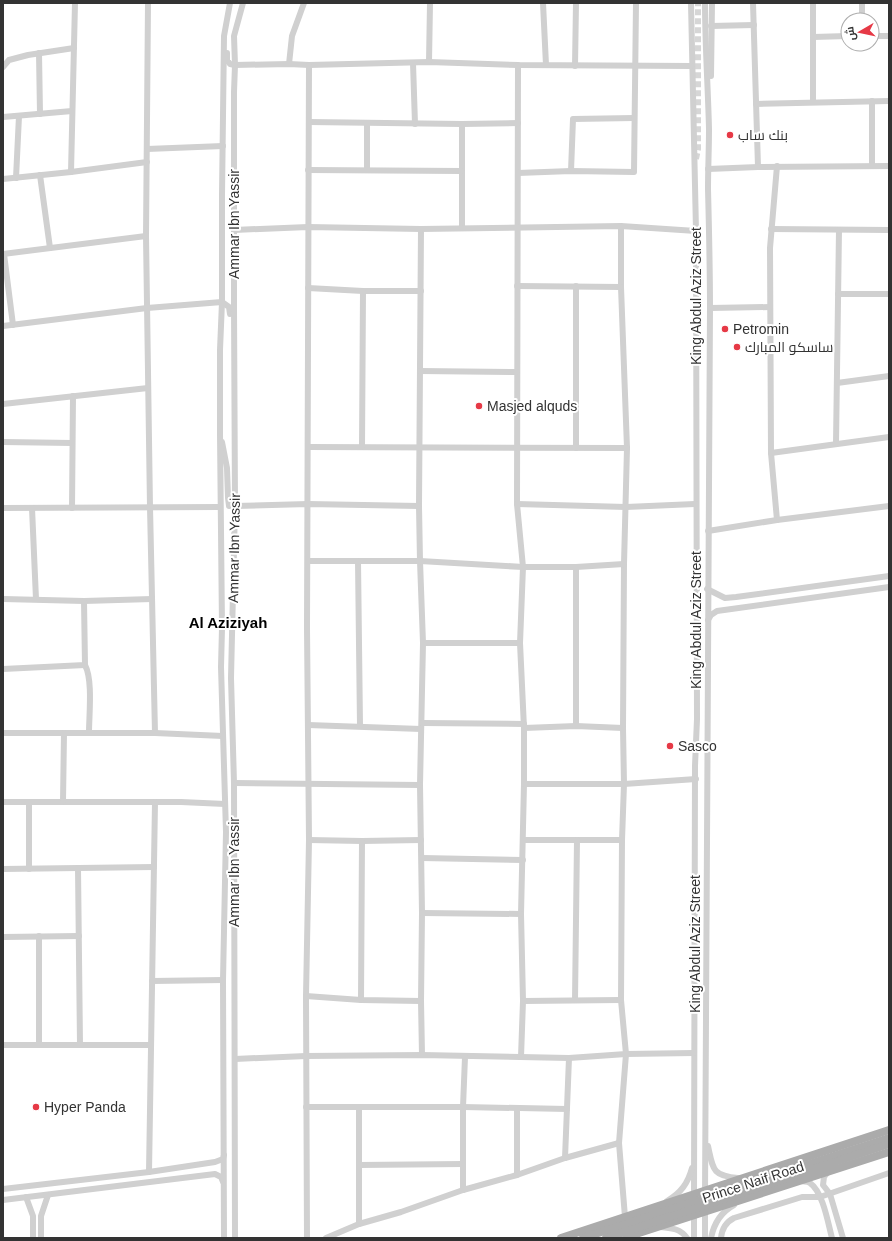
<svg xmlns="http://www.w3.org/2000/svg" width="892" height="1241" font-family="Helvetica,Cairo,sans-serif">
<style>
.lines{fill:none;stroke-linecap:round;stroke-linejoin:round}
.minor-tunnel{stroke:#d6d6d6;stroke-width:6;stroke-dasharray:6 3;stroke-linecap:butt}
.minor{stroke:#d0d0d0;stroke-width:6}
.major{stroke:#ababab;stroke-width:8}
.major-bridge{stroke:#ababab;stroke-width:8}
.poi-dot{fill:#e63946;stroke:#fff;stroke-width:1.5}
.labels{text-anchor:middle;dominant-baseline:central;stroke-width:4;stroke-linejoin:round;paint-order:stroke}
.poi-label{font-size:14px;fill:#333;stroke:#fff;text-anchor:start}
.street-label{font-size:14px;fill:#333;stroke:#fff}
.neighbourhood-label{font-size:15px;font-weight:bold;fill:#000;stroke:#fff}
</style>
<rect width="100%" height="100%" fill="#fff"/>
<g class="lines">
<path class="minor-tunnel" d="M 696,159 L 698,149 L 698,3"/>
<g class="minor">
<path d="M 148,3 L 146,236 L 150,507 L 155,733"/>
<path d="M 543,3 L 546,65"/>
<path d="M 691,3 L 696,231 L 697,719 L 695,766 L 694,1197"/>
<path d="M 753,3 L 758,167"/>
<path d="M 813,3 L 813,102"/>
<path d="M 862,20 L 862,3"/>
<path d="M 711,26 L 754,25"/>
<path d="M 872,36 L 889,36"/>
<path d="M 813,37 L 848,36"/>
<path d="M 39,53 L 40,114"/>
<path d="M 227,53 L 227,60 L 230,64 L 235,65 L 289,64 L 309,65 L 429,62 L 518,65 L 692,66"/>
<path d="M 429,62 L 430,3"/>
<path d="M 413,63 L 415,124"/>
<path d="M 289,64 L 292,36 L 304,3"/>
<path d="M 518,65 L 517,504 L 523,567 L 520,643 L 524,728 L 524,784 L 521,914 L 523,1001 L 521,1057"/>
<path d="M 575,66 L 576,3"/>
<path d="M 3,67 L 9,60 L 28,55 L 74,48"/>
<path d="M 711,76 L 712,3"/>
<path d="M 872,101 L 872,166"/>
<path d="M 756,104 L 889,101"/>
<path d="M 3,117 L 72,111"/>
<path d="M 309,122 L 462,124 L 518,123"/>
<path d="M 462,124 L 462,228"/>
<path d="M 147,149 L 223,146"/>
<path d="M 777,166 L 770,248 L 771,453 L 777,520"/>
<path d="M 708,169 L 758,167 L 889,166"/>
<path d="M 308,170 L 462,171"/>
<path d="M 367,170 L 367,123"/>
<path d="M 571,171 L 573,119 L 634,118"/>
<path d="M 71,172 L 75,3"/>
<path d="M 518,173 L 571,171 L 634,172 L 636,3"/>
<path d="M 40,175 L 50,248"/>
<path d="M 16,178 L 19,116"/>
<path d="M 3,179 L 71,172 L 147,162"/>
<path d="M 621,226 L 621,287 L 627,448 L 624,564 L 623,728 L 624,784 L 622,840 L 621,1000 L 626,1054 L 619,1143 L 625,1217"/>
<path d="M 421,229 L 419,506 L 420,561 L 423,643 L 420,785 L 422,913 L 421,1001 L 422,1055"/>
<path d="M 771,229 L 889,230"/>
<path d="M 234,230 L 308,227 L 421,229 L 621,226 L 696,231"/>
<path d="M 3,254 L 146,236"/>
<path d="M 4,254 L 13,325"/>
<path d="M 517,286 L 621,287"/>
<path d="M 308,288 L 363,291 L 421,291"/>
<path d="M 838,294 L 889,294"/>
<path d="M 710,308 L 770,307"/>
<path d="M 3,326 L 147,308 L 222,302 L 229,307 L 230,314"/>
<path d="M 420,371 L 517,372"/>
<path d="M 837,383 L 889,376"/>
<path d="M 3,404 L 148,388"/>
<path d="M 3,442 L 72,443"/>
<path d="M 222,442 L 227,468 L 228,498 L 229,506 L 235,506 L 308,504 L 419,506"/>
<path d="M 836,444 L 839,230"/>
<path d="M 308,447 L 627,448"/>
<path d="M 362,447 L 363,291"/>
<path d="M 576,448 L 576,286"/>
<path d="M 771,453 L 889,437"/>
<path d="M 517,504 L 626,507 L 695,504"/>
<path d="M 3,508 L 220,507"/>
<path d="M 32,508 L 36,599"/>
<path d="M 72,508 L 73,396"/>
<path d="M 708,531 L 777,520 L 889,506"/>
<path d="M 308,561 L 420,561 L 523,567 L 576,567 L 624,564"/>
<path d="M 358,561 L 360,726"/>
<path d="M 576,567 L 576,726"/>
<path d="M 707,589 L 725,598 L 736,597 L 889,576"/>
<path d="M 3,599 L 84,601 L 152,599"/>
<path d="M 708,620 L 711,615 L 717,611 L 889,587"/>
<path d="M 423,643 L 520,643"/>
<path d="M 85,665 C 93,680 89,715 89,733"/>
<path d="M 3,669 L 85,665 L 84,601"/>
<path d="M 422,723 L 524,724"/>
<path d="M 308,725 L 421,729"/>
<path d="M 524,728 L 576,726 L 623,728"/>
<path d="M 3,733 L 155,733 L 223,736"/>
<path d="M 234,783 L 420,785"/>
<path d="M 524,784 L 624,784 L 696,779"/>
<path d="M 3,802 L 181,802 L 225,804"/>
<path d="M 63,802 L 64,733"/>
<path d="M 309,840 L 362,841 L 421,840"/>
<path d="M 524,840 L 622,840"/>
<path d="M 422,858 L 523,860"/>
<path d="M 78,868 L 80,1045"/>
<path d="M 3,869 L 154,867"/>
<path d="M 29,869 L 29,802"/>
<path d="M 422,913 L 521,914"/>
<path d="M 39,936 L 39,1045"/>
<path d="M 3,937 L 79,936"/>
<path d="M 152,981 L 223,980"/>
<path d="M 306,996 L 361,1000 L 421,1001"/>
<path d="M 361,1000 L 362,841"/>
<path d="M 575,1000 L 577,840"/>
<path d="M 523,1001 L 621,1000"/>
<path d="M 3,1045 L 151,1045"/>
<path d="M 235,1059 L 306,1056 L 422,1055 L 569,1058 L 626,1054 L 694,1053"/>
<path d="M 306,1107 L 463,1107 L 567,1109"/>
<path d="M 517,1108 L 517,1175"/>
<path d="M 708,1146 C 713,1169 712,1176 738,1178"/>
<path d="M 565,1158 L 569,1058"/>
<path d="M 359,1165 L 463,1164"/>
<path d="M 149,1172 L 155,802"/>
<path d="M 828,1172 L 824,1177 L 823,1185 L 830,1194 L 843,1238"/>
<path d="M 801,1181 C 804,1182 807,1181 810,1183 C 823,1192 828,1223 832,1238"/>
<path d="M 3,1189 L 149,1172 L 215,1162 L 223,1159 L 224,1155"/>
<path d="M 463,1190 L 463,1107 L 465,1057"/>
<path d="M 705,1194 C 707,899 706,604 710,308 C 710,268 709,228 708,189 C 708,169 709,149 709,129 C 708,87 705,45 705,3"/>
<path d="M 26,1197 L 33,1216 L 33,1238"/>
<path d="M 3,1200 L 215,1174 L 221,1177 L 223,1182"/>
<path d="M 667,1201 C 681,1193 688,1183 692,1168"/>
<path d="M 705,1208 L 705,1238"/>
<path d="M 694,1213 L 694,1238"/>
<path d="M 359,1224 L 359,1107"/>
<path d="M 660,1227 C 670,1228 680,1228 687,1238"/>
<path d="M 41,1238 L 41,1216 L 48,1195"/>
<path d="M 224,1238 L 223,980 L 226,832 L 221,667 L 222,628 L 220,434 L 220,350 L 222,302 L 222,195 L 224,36 L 230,3"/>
<path d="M 235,1238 L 234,783 L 231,678 L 235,506 L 234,307 L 234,92 L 235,65 L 234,36 L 243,3"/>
<path d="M 307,1238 L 306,996 L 309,840 L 307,628 L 309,65"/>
<path d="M 326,1238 L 359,1224 L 401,1212 L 463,1190 L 517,1175 L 565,1158 L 619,1143"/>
<path d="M 711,1238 C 714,1223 721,1212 734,1205"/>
<path d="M 721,1238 C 722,1228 726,1222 734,1218 L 802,1197 L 820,1197 L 889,1173"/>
</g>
<g class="major">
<path d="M 561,1238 L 889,1130"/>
<path d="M 626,1238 L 639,1233 L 889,1152"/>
</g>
<g class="major-bridge">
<path d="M 583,1238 L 889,1138"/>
<path d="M 606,1238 L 889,1144"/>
</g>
</g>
<g class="poi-dot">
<circle cx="730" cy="135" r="4"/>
<circle cx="725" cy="329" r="4"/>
<circle cx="737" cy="347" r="4"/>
<circle cx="479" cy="406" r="4"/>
<circle cx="670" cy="746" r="4"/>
<circle cx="36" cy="1107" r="4"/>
</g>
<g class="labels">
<g class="poi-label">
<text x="738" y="135">بنك ساب</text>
<text x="733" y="329">Petromin</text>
<text x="745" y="347">ساسكو المبارك</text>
<text x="487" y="406">Masjed alquds</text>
<text x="678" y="746">Sasco</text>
<text x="44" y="1107">Hyper Panda</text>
</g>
<g class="street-label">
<text transform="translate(234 224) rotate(-90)">Ammar Ibn Yassir</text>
<text transform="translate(696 296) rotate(-90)">King Abdul Aziz Street</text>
<text transform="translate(234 548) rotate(-89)">Ammar Ibn Yassir</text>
<text transform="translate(696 620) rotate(-90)">King Abdul Aziz Street</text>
<text transform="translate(234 872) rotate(-90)">Ammar Ibn Yassir</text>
<text transform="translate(695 944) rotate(-90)">King Abdul Aziz Street</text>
<text transform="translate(753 1182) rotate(-18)">Prince Naif Road</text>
</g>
<g class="neighbourhood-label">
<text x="228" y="622">Al Aziziyah</text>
</g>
</g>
<rect width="892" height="1241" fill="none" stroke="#333333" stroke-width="8"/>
<g transform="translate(860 32) rotate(261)"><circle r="19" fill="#ffffff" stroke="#adadad"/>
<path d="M0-3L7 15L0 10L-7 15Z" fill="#e63946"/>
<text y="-6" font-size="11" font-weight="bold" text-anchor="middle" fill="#333333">ش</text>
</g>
</svg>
